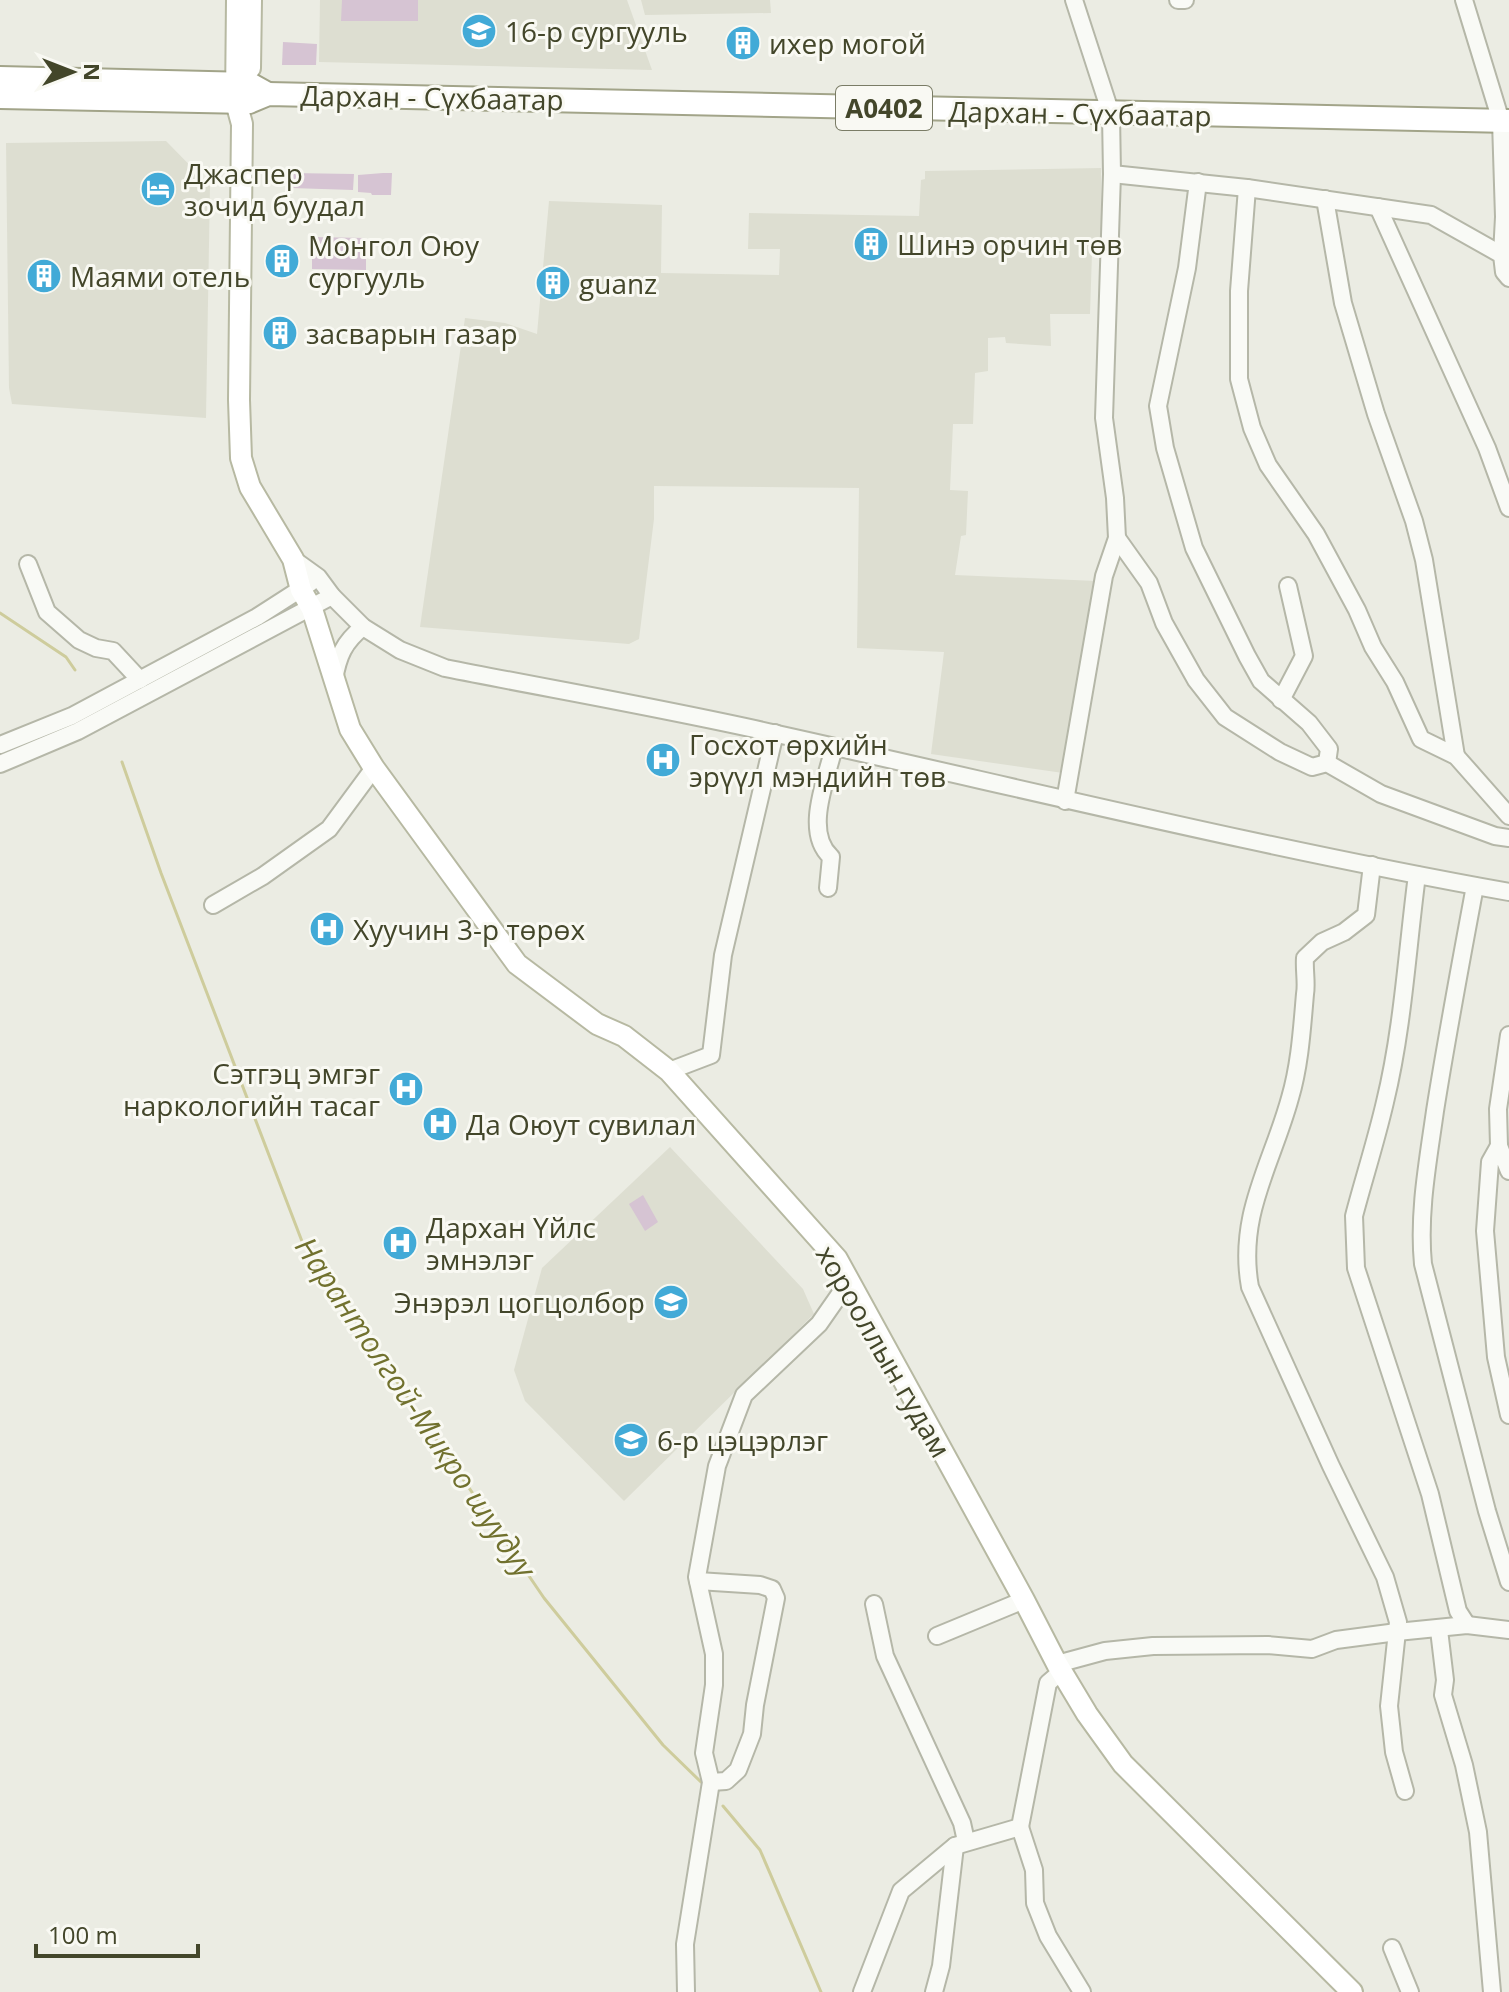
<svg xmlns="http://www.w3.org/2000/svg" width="1509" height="1992" font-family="'Open Sans',sans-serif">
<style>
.built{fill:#ddded1}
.green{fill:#d6c4d3}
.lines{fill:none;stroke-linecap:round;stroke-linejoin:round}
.stream{stroke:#cecc9c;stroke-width:3}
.minor-casing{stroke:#b5b7a8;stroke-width:20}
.major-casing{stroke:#b7b9a2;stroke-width:24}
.highway-casing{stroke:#a2a489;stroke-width:26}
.minor{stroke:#f9faf6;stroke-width:16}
.major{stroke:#fff;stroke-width:20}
.highway{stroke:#fff;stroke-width:22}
.labels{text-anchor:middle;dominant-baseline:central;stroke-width:6;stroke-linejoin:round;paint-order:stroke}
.shield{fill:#f9f9f3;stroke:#7a7c66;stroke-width:2}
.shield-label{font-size:26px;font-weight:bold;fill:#43462a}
.poi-label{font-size:28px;fill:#43462a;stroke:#f9f9f3;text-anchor:start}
.street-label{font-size:28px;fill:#43462a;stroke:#f9f9f3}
.water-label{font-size:30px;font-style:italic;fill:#71712e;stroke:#f9f9f3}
</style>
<rect width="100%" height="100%" fill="#ebece3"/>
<g class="built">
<path d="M 320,0 L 627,0 L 652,70 L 319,62 Z"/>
<path d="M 641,0 L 770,0 L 771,13 L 645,15 Z"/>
<path d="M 166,141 L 210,186 L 206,418 L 12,404 L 9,388 L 6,143 Z"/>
<path d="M 1101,168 L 1101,253 L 1092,253 L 1090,314 L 1050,314 L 1051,346 L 1006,343 L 1005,337 L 988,338 L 988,371 L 975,373 L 973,424 L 953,424 L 950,490 L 968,491 L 966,535 L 961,536 L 955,575 L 1096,581 L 1063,773 L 931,754 L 944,652 L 857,648 L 859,488 L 654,486 L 654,519 L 639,639 L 629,644 L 420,627 L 465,318 L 505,323 L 537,334 L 549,201 L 662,205 L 661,273 L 779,275 L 780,249 L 748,249 L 749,213 L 919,216 L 921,180 L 925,179 L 925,171 Z"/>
<path d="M 670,1147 L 803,1289 L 814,1314 L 624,1501 L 525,1401 L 514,1370 L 542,1268 Z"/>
</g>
<g class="green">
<path d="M 342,0 L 418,0 L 418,21 L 341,21 Z"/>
<path d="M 283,42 L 317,44 L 316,65 L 282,65 Z"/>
<path d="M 291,173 L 354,174 L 353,190 L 291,188 Z"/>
<path d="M 383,173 L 392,173 L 391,195 L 372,195 L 371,193 L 358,192 L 358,175 Z"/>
<path d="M 312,237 L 366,238 L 366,270 L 312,269 Z"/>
<path d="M 643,1195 L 658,1222 L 645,1231 L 629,1204 Z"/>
</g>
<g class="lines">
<g class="stream">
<path d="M 0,613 L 66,657 L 75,670"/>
<path d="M 122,762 L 161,873 L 303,1244 L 544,1598 L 663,1745 L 701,1782"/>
<path d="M 723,1806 L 760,1850 L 821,1992"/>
</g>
<defs>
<g id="minor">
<path d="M 1178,0 L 1185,0"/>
<path d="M 1464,0 L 1501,121 L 1504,217 L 1502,255"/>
<path d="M 1112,174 L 1247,188 L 1431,215 L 1502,255 L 1504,272 L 1509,278"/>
<path d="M 1198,182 L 1187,268 L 1158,406 L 1165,448 L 1194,548 L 1247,656 L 1261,681 L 1309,723 L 1329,749 L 1327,763"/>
<path d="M 1247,188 L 1239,291 L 1239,379 L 1252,428 L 1268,465 L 1316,534 L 1357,610 L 1373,647 L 1395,682 L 1421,739 L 1456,756 L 1509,816"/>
<path d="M 1325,199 L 1343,303 L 1376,414 L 1414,521 L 1424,560 L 1456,756"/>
<path d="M 1378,207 L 1487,448 L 1509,508"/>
<path d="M 1117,538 L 1149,583 L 1164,623 L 1196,680 L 1225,717 L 1280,752 L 1312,767 L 1327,763 L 1381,794 L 1495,836 L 1509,838"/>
<path d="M 293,559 L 318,577 L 332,596 L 363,627 L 400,650 L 445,668 C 556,690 667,709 777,734 C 1021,788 1263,848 1509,892"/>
<path d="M 28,564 L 47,612 L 79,640 L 96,648 L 113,651 L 140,680"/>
<path d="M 334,680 C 338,656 344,642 363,627"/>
<path d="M 1281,700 L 1304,656 L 1288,586"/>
<path d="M 0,745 L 72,716 L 257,617 L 310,583"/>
<path d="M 0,764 L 78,731 L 332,596"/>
<path d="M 1065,801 L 1104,576 L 1117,538 L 1115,498 L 1104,418 L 1112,174 L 1111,114 L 1074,0"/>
<path d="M 1372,865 L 1366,915 L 1344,932 L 1322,942 L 1305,958 C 1304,970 1307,983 1305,994 C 1302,1028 1300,1064 1290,1098 C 1272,1164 1237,1215 1250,1287 L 1331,1466 L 1385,1577 L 1398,1622 L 1389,1706 L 1394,1752 L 1405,1791"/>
<path d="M 1417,875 C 1407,951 1403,1028 1385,1102 C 1376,1141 1364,1178 1354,1216 L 1356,1268 L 1430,1494 L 1458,1611 L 1467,1625"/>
<path d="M 1475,886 C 1461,961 1447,1035 1435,1111 C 1428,1161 1418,1213 1423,1264 L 1487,1511 L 1509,1582"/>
<path d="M 828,888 L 831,857 C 803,832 827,778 834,747"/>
<path d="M 213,905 L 263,876 L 329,829 L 374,768"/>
<path d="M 669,1071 L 711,1055 L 723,955 L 775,733"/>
<path d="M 1499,1146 L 1498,1109 L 1509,1035"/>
<path d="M 1509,1171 L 1499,1146 L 1490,1162 L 1485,1231 L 1496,1357 L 1509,1415"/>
<path d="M 698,1581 L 760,1585 L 772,1589 L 776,1598 L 755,1705 L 752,1734 L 738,1770 L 726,1781 L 711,1782"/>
<path d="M 874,1604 L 885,1656 L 962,1823 L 966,1841"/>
<path d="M 1439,1630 L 1445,1680 L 1443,1695 L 1464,1765 L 1478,1832 L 1492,1992"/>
<path d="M 937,1636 L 1024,1600"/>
<path d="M 1057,1664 L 1105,1651 L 1153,1646 L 1268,1645 L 1312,1649 L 1336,1640 L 1397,1632 L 1467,1625 L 1509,1630"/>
<path d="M 1020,1827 L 1034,1870 L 1035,1903 L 1048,1936 L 1082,1992"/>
<path d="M 1392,1948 L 1410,1992"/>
<path d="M 686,1992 L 685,1944 L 711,1782 L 704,1753 L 714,1685 L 714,1654 L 697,1577 L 717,1466 L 744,1395 L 819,1324 L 849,1281"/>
<path d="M 862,1992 L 901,1891 L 955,1846 L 1020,1827 L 1048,1683 L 1062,1671"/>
<path d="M 934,1992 L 941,1966 L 955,1846"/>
</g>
<g id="major">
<path d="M 237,0 L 236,102 L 242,124 L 239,400 L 241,458 L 250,487 L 293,559 L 301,590 L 312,609 L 350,729 L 374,768 L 517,964 L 597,1024 L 624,1036 L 669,1071 L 837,1259 L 1024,1600 L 1057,1664 L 1087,1714 L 1123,1764 L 1352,1992"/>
<path d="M 250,68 L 251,0"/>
</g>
<g id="highway">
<path d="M 0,78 L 250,84 L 268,94"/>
<path d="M 0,97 L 249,102 L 268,94 L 1509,121"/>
</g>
</defs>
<use href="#minor" class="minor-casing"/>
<use href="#major" class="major-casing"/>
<use href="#highway" class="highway-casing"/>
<use href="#minor" class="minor"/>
<use href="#major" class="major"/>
<use href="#highway" class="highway"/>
</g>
<defs>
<symbol id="school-disc" viewBox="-11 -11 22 22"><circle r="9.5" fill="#42aad7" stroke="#f9f9f3"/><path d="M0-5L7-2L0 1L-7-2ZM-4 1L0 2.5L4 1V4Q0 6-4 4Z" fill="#fff"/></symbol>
<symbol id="building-disc" viewBox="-11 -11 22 22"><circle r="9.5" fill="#42aad7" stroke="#f9f9f3"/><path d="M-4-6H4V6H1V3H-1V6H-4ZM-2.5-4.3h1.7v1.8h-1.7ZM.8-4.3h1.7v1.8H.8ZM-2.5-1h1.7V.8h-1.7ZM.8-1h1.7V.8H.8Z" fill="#fff"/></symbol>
<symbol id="hotel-disc" viewBox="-11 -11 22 22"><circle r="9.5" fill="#42aad7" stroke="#f9f9f3"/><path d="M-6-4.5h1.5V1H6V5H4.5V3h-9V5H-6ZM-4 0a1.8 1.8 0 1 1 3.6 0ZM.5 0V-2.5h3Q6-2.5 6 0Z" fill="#fff"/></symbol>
<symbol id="hospital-disc" viewBox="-11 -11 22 22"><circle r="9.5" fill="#42aad7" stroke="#f9f9f3"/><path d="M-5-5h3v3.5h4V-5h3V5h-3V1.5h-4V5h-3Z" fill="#fff"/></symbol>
</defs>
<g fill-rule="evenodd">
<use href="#school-disc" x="459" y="11" width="40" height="40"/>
<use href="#building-disc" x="723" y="23" width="40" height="40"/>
<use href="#hotel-disc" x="138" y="169" width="40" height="40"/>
<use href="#building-disc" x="851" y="224" width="40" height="40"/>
<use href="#building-disc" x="262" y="241" width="40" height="40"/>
<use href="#building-disc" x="24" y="256" width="40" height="40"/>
<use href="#building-disc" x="533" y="263" width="40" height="40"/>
<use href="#building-disc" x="260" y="313" width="40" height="40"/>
<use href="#hospital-disc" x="643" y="740" width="40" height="40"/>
<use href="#hospital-disc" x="307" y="909" width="40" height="40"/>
<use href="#hospital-disc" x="386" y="1069" width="40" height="40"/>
<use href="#hospital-disc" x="420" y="1104" width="40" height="40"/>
<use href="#hospital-disc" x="380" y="1223" width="40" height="40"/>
<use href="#school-disc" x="651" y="1282" width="40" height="40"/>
<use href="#school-disc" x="611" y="1420" width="40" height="40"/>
</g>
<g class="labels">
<rect class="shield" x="836" y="86" width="96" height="44" rx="6"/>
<g class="shield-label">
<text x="884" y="108">A0402</text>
</g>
<g class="poi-label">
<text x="505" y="31">16-р сургууль</text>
<text x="769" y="43">ихер могой</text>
<text x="184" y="173">Джаспер<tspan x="184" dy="32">зочид буудал</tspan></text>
<text x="897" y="244">Шинэ орчин төв</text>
<text x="308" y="245">Монгол Оюу<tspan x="308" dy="32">сургууль</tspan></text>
<text x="70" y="276">Маями отель</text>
<text x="579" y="283">guanz</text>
<text x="306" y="333">засварын газар</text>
<text x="689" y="744">Госхот өрхийн<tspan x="689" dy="32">эрүүл мэндийн төв</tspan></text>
<text x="353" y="929">Хуучин 3-р төрөх</text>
<text x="380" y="1073" text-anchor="end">Сэтгэц эмгэг<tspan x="380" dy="32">наркологийн тасаг</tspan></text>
<text x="466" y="1124">Да Оюут сувилал</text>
<text x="426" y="1227">Дархан Үйлс<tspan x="426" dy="32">эмнэлэг</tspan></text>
<text x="645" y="1302" text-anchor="end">Энэрэл цогцолбор</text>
<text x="657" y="1440">6-р цэцэрлэг</text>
</g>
<g class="street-label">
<text transform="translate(432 97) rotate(1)">Дархан - Сүхбаатар</text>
<text transform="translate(1080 113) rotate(1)">Дархан - Сүхбаатар</text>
<text transform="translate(884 1351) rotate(60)">хорооллын гудам</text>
</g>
<g class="water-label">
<text transform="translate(416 1407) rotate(56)">Нарантолгой-Микро шуудуу</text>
</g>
</g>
<g transform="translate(72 72) rotate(90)" stroke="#f9f9f3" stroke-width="6" paint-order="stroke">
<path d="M0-6L14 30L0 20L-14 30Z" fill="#43462a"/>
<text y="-12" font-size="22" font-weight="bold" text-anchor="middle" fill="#43462a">N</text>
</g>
<path d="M36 1944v12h162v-12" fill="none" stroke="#43462a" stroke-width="4"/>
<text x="48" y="1944" font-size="24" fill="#43462a" stroke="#f9f9f3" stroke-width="6" paint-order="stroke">100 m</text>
</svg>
